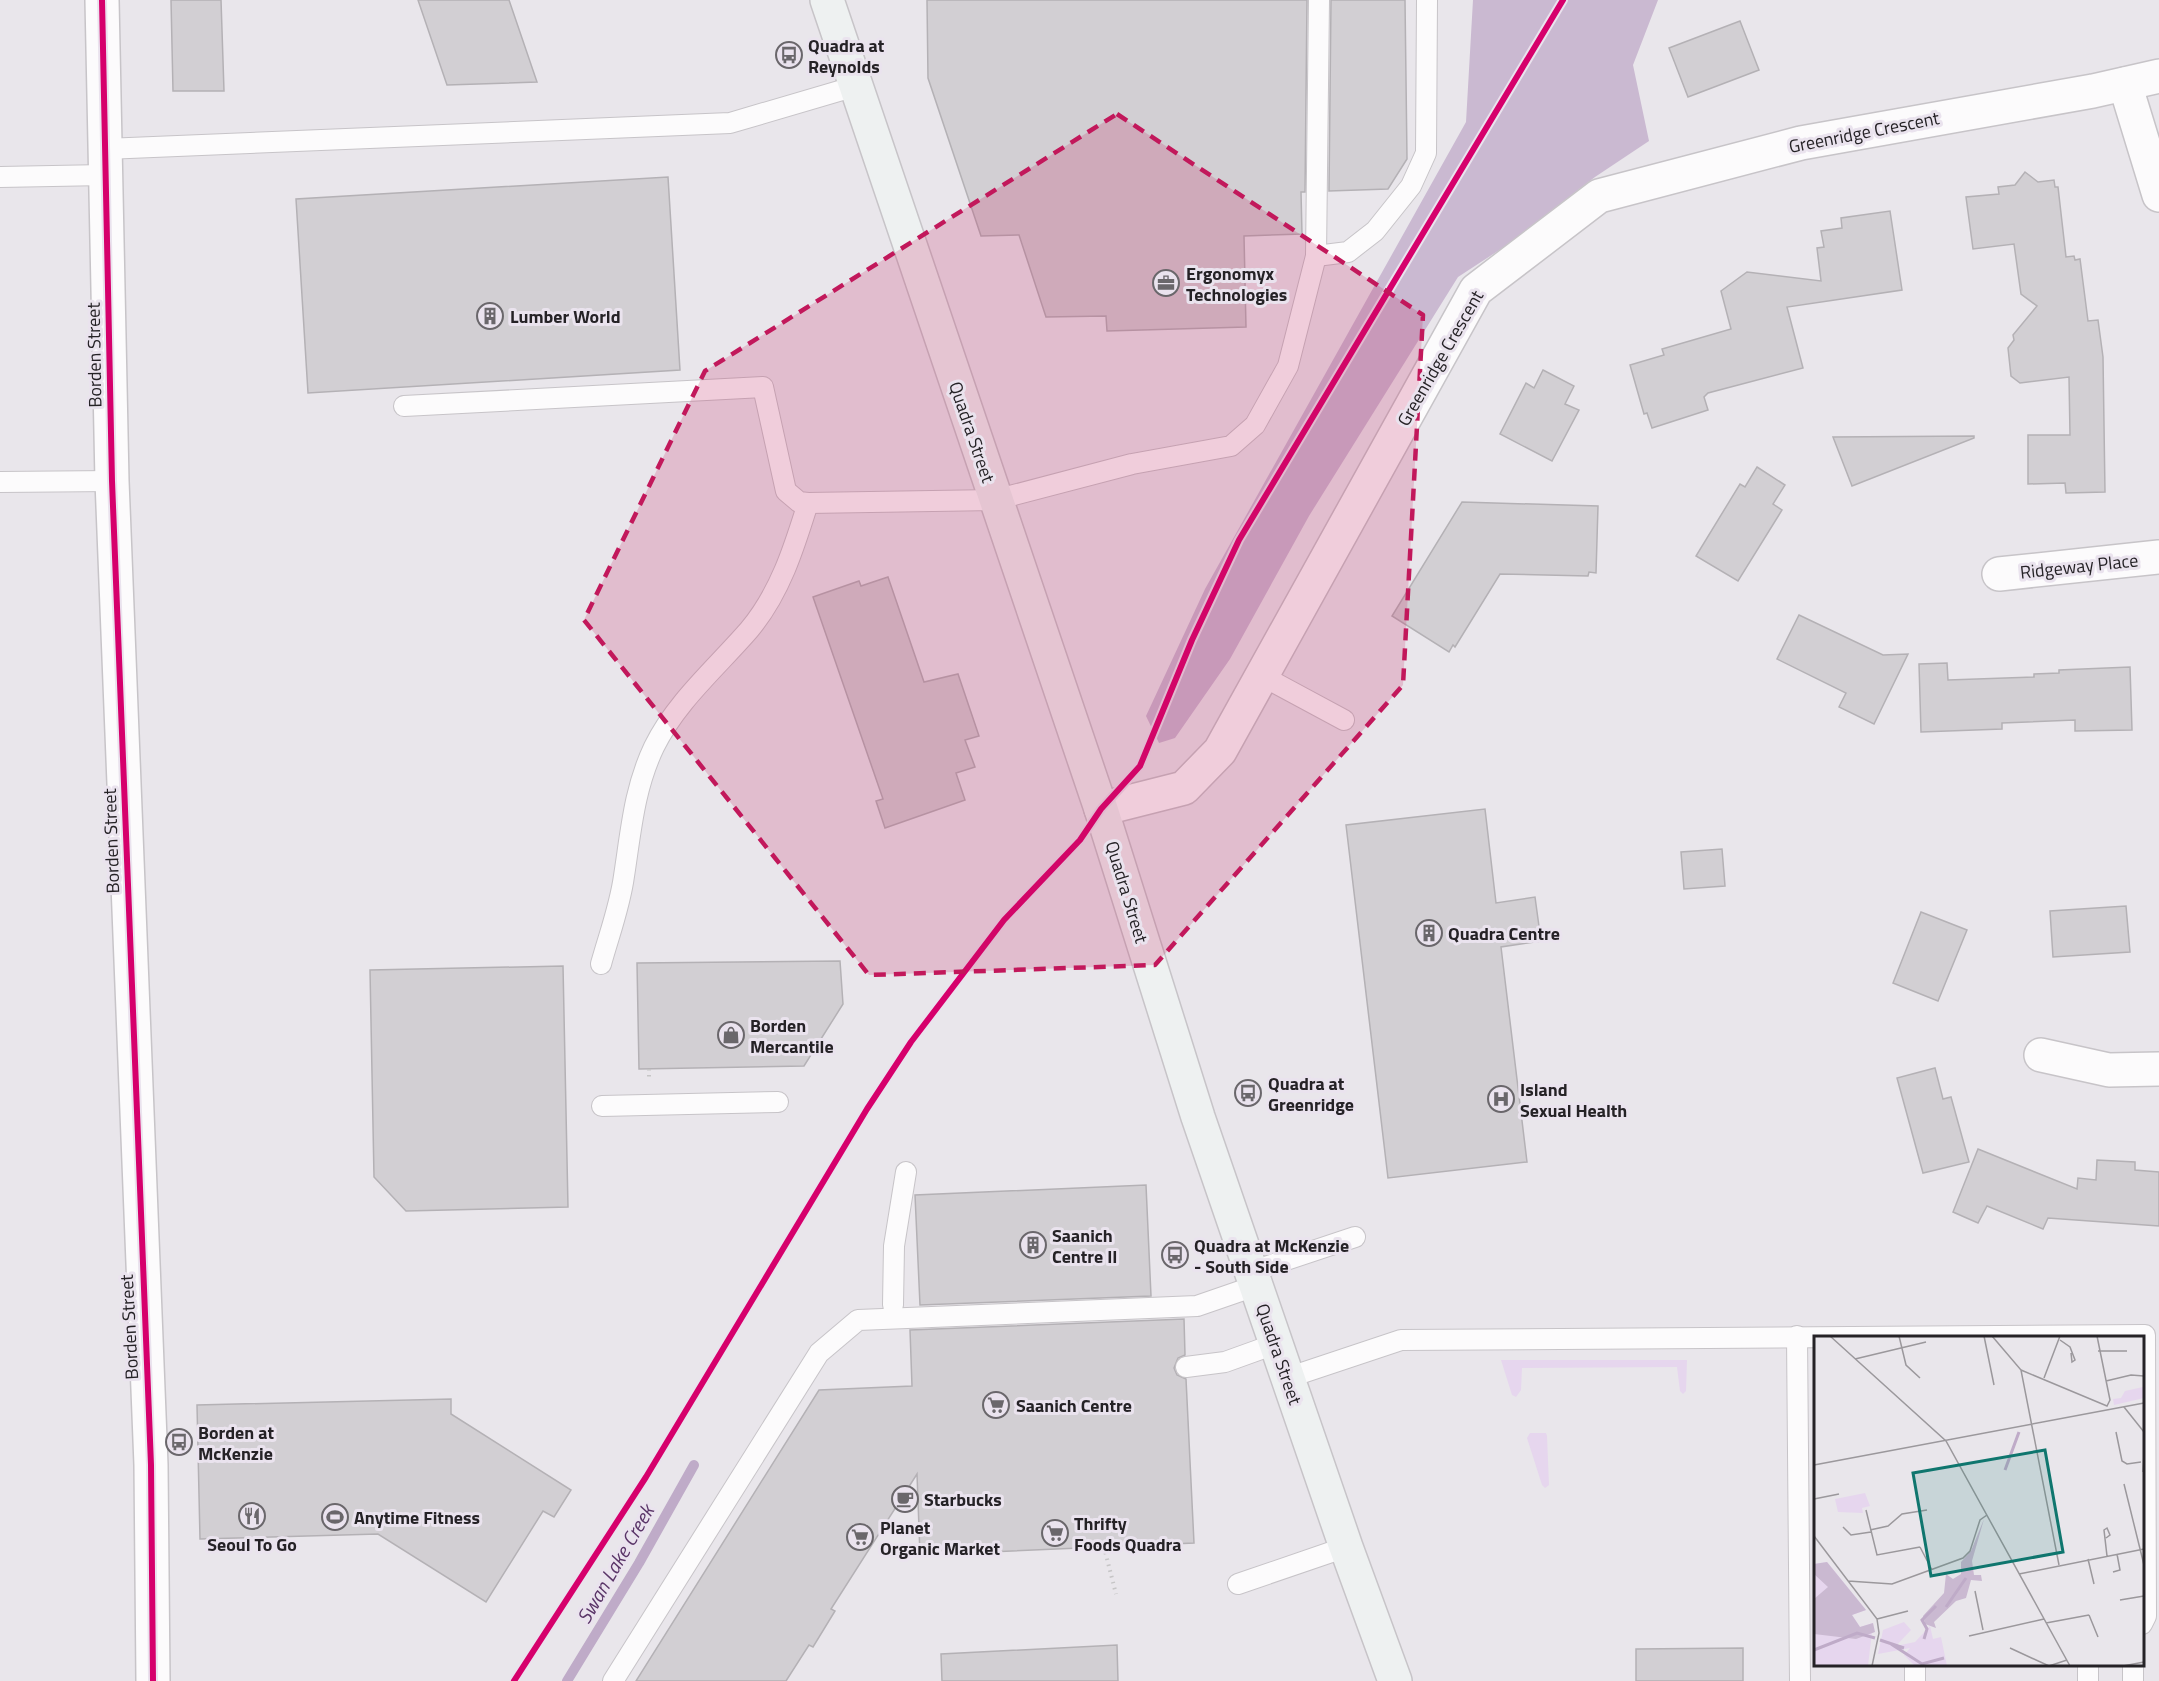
<svg xmlns="http://www.w3.org/2000/svg" width="2159" height="1681" font-family="'Titillium Web',sans-serif">
<style>
.green{fill:#e6d6ee}
.forest{fill:#cab9d1}
.lines{fill:none;stroke-linecap:round;stroke-linejoin:round}
.stream{stroke:#bfabc8;stroke-width:10}
.building{fill:#d2cfd3;stroke:#b4b1b5;stroke-width:1.5}
.service-casing{stroke:#c7c4c8;stroke-width:22}
.minor-casing{stroke:#c7c4c8;stroke-width:36}
.tertiary-casing{stroke:#c7c4c8;stroke-width:36}
.secondary-casing{stroke:#c7c4c8;stroke-width:36}
.path{stroke:#c6c5c6;stroke-width:4;stroke-dasharray:1.5 4.5;stroke-linecap:butt}
.service{stroke:#fcfbfc;stroke-width:20}
.minor{stroke:#fcfbfc;stroke-width:33}
.tertiary{stroke:#fcfbfc;stroke-width:33}
.secondary{stroke:#eef1f1;stroke-width:33}
.cycleway-casing{stroke:#eae3ee;stroke-width:10}
.cycleway{stroke:#d6006c;stroke-width:6}
.marked{fill:#c2185b;fill-opacity:0.2;stroke:#c2185b;stroke-width:4.5;stroke-dasharray:12 8;stroke-linejoin:round}
.labels{text-anchor:middle;dominant-baseline:central;stroke-width:6;stroke-linejoin:round;paint-order:stroke}
.poi-label{font-size:18px;font-weight:bold;fill:#252226;stroke:#eae3ee;text-anchor:start}
.street-label{font-size:18px;fill:#252226;stroke:#eae3ee}
.water-label{font-size:20px;font-style:italic;fill:#5a3568;stroke:#eae3ee}
.inset-river{fill:none;stroke:#bfabc8;stroke-width:3}
.inset-road{fill:none;stroke:#9b989c;stroke-width:1.5}
.view{fill:#0f766e;fill-opacity:0.15;stroke:#0f766e;stroke-width:3}
.inset-edge{fill:none;stroke:#252226;stroke-width:3}
</style>
<rect width="100%" height="100%" fill="#e9e6eb"/>
<g class="green">
<path d="M 1501,1360 L 1687,1360 L 1686,1391 L 1683,1394 L 1680,1391 L 1677,1367 L 1522,1368 L 1521,1390 L 1516,1397 L 1512,1395 Z"/>
<path d="M 1530,1433 L 1546,1433 L 1547,1436 L 1549,1485 L 1545,1488 L 1542,1485 L 1527,1438 Z"/>
</g>
<path class="forest" d="M 1473,0 L 1658,0 L 1633,65 L 1649,141 L 1595,177 L 1504,247 L 1458,277 L 1309,516 L 1230,659 L 1175,738 L 1159,743 L 1146,716 L 1205,589 L 1466,122 Z"/>
<g class="lines">
<path class="stream" d="M 567,1681 L 639,1563 L 694,1465"/>
</g>
<g class="building">
<path d="M 171,0 L 221,0 L 224,91 L 173,91 Z"/>
<path d="M 418,0 L 509,0 L 537,82 L 447,85 Z"/>
<path d="M 927,0 L 1307,0 L 1305,192 L 1301,192 L 1302,234 L 1244,236 L 1246,327 L 1107,331 L 1106,316 L 1046,317 L 1019,235 L 981,236 L 928,78 Z"/>
<path d="M 1331,0 L 1405,0 L 1407,159 L 1388,189 L 1329,191 Z"/>
<path d="M 1740,21 L 1759,70 L 1688,97 L 1669,48 Z"/>
<path d="M 2025,172 L 2038,182 L 2054,180 L 2055,187 L 2058,187 L 2066,257 L 2074,256 L 2075,260 L 2080,259 L 2088,321 L 2098,320 L 2103,357 L 2105,492 L 2066,493 L 2065,483 L 2028,484 L 2028,435 L 2070,435 L 2069,377 L 2020,383 L 2011,376 L 2008,348 L 2014,340 L 2013,335 L 2037,306 L 2021,294 L 2014,244 L 1973,249 L 1966,197 L 1999,194 L 1998,187 L 2015,185 Z"/>
<path d="M 668,177 L 680,370 L 308,393 L 296,199 Z"/>
<path d="M 1890,211 L 1902,290 L 1787,307 L 1803,368 L 1708,393 L 1704,397 L 1708,410 L 1652,428 L 1647,413 L 1644,414 L 1630,365 L 1664,355 L 1662,349 L 1731,329 L 1721,291 L 1747,272 L 1821,281 L 1817,248 L 1824,247 L 1821,231 L 1842,228 L 1841,218 Z"/>
<path d="M 1543,370 L 1574,386 L 1565,404 L 1579,410 L 1552,461 L 1500,434 L 1526,383 L 1534,388 Z"/>
<path d="M 1974,436 L 1974,438 L 1852,486 L 1833,437 Z"/>
<path d="M 1757,467 L 1785,485 L 1773,504 L 1782,510 L 1738,581 L 1696,556 L 1740,484 L 1745,487 Z"/>
<path d="M 1462,502 L 1598,506 L 1596,573 L 1589,572 L 1588,576 L 1500,574 L 1455,647 L 1453,645 L 1449,652 L 1392,616 Z"/>
<path d="M 888,577 L 924,682 L 958,674 L 979,736 L 965,740 L 975,767 L 956,773 L 965,800 L 885,828 L 876,801 L 883,799 L 813,597 L 859,581 L 861,586 Z"/>
<path d="M 1799,615 L 1883,655 L 1908,654 L 1874,724 L 1839,707 L 1846,693 L 1777,659 Z"/>
<path d="M 1947,663 L 1948,680 L 2034,677 L 2034,674 L 2059,673 L 2059,670 L 2130,667 L 2132,730 L 2075,731 L 2075,720 L 2002,723 L 2002,729 L 1921,732 L 1919,664 Z"/>
<path d="M 1485,809 L 1496,903 L 1535,897 L 1541,941 L 1501,947 L 1527,1162 L 1388,1178 L 1346,825 Z"/>
<path d="M 1722,849 L 1725,886 L 1684,889 L 1681,852 Z"/>
<path d="M 2126,906 L 2130,952 L 2053,957 L 2050,911 Z"/>
<path d="M 1921,912 L 1967,930 L 1938,1001 L 1893,983 Z"/>
<path d="M 840,961 L 843,1004 L 804,1066 L 639,1069 L 637,963 Z"/>
<path d="M 563,966 L 568,1207 L 406,1211 L 374,1177 L 370,970 Z"/>
<path d="M 1935,1068 L 1943,1099 L 1951,1097 L 1969,1162 L 1923,1173 L 1897,1078 Z"/>
<path d="M 1978,1149 L 2077,1189 L 2078,1178 L 2096,1180 L 2097,1160 L 2135,1162 L 2135,1170 L 2159,1172 L 2159,1226 L 2048,1218 L 2043,1229 L 1987,1206 L 1978,1223 L 1953,1212 Z"/>
<path d="M 1146,1185 L 1151,1296 L 920,1305 L 915,1195 Z"/>
<path d="M 1184,1319 L 1185,1355 L 1178,1358 L 1174,1368 L 1177,1375 L 1186,1379 L 1194,1543 L 920,1555 L 917,1474 L 831,1609 L 835,1611 L 813,1647 L 809,1645 L 786,1681 L 636,1681 L 819,1390 L 912,1386 L 910,1330 Z"/>
<path d="M 451,1399 L 451,1414 L 571,1490 L 554,1517 L 543,1511 L 486,1602 L 378,1534 L 200,1539 L 197,1405 Z"/>
<path d="M 1117,1645 L 1118,1681 L 942,1681 L 941,1654 Z"/>
<path d="M 1743,1648 L 1743,1681 L 1636,1681 L 1636,1649 Z"/>
</g>
<g class="lines">
<defs>
<g id="service">
<path d="M 105,149 L 730,123 L 856,86"/>
<path d="M 0,177 L 105,175"/>
<path d="M 1316,256 L 1348,252 L 1375,231 L 1411,186 L 1426,153 L 1427,0"/>
<path d="M 404,406 L 763,387 L 786,491 L 799,502 L 808,503 L 995,500 L 1132,464 L 1231,446 L 1255,425 L 1288,366 L 1316,256 L 1319,0"/>
<path d="M 0,482 L 112,481"/>
<path d="M 1264,677 L 1344,720"/>
<path d="M 601,964 C 609,935 620,906 624,876 C 631,831 634,789 654,747 C 676,702 716,668 749,630 C 780,593 794,548 808,503"/>
<path d="M 602,1106 L 778,1102"/>
<path d="M 1250,1272 L 1355,1237"/>
<path d="M 893,1305 L 894,1246 L 906,1172"/>
<path d="M 1797,1336 L 1800,1681"/>
<path d="M 1186,1367 L 1225,1362 L 1275,1344"/>
<path d="M 1287,1378 L 1401,1340 L 2145,1335 L 2146,1616 L 2142,1624"/>
<path d="M 1238,1584 L 1346,1547"/>
<path d="M 1915,1664 L 1915,1681"/>
<path d="M 2088,1664 L 2088,1681"/>
<path d="M 2133,1664 L 2133,1681"/>
<path d="M 613,1681 L 819,1353 L 858,1320 L 1197,1306 L 1255,1286"/>
</g>
<g id="minor">
<path d="M 2125,84 L 2159,195"/>
<path d="M 1999,574 L 2159,557"/>
<path d="M 1101,809 L 1184,788 L 1220,751 L 1476,290 L 1599,196 L 1801,143 L 2093,91 L 2159,76"/>
<path d="M 2041,1055 L 2109,1070 L 2159,1069"/>
</g>
<path id="tertiary" d="M 102,0 L 112,481 L 151,1465 L 153,1681"/>
<path id="secondary" d="M 827,0 L 1101,809 L 1198,1117 L 1346,1547 L 1395,1681"/>
</defs>
<use href="#service" class="service-casing"/>
<use href="#minor" class="minor-casing"/>
<use href="#tertiary" class="tertiary-casing"/>
<use href="#secondary" class="secondary-casing"/>
<g class="path">
<path d="M 649,1069 L 649,1078"/>
<path d="M 1104,1547 L 1116,1594"/>
</g>
<use href="#service" class="service"/>
<use href="#minor" class="minor"/>
<use href="#tertiary" class="tertiary"/>
<use href="#secondary" class="secondary"/>
<defs>
<g id="cycleway">
<path d="M 102,0 L 112,481 L 151,1465 L 153,1681"/>
<path d="M 514,1681 L 646,1477 L 867,1109 L 911,1042 L 1004,920 L 1080,840 L 1101,809 L 1140,766 L 1192,640 L 1239,540 L 1563,0"/>
</g>
</defs>
<use href="#cycleway" class="cycleway-casing"/>
<use href="#cycleway" class="cycleway"/>
</g>
<path class="marked" d="M 1117,114 L 1423,315 L 1403,685 L 1155,965 L 869,975 L 584,620 L 705,371 Z"/>
<defs>
<symbol id="bus-ring" viewBox="-11 -11 22 22"><circle r="9.5" fill="#eae3ee" stroke="#6a676b" stroke-width="1.5"/><path d="M-5-6H5V4H4V6H2V4H-2V6H-4V4H-5ZM-3.5-4V0h7V-4ZM-3.5 1.2v1.5H-2V1.2ZM2 1.2v1.5H3.5V1.2Z" fill="#6a676b"/></symbol>
<symbol id="office-ring" viewBox="-11 -11 22 22"><circle r="9.5" fill="#eae3ee" stroke="#6a676b" stroke-width="1.5"/><path d="M-6-3h4V-5.5h4V-3h4V5H-6ZM-1-4.5V-3h2v-1.5ZM-6 0V1H6V0Z" fill="#6a676b"/></symbol>
<symbol id="building-ring" viewBox="-11 -11 22 22"><circle r="9.5" fill="#eae3ee" stroke="#6a676b" stroke-width="1.5"/><path d="M-4-6H4V6H1V3H-1V6H-4ZM-2.5-4.3h1.7v1.8h-1.7ZM.8-4.3h1.7v1.8H.8ZM-2.5-1h1.7V.8h-1.7ZM.8-1h1.7V.8H.8Z" fill="#6a676b"/></symbol>
<symbol id="shop-ring" viewBox="-11 -11 22 22"><circle r="9.5" fill="#eae3ee" stroke="#6a676b" stroke-width="1.5"/><path d="M-5-2.5h2.3a2.7 3.5 0 0 1 5.4 0H5L5.5 6h-11ZM-1.5-2.5h3a1.5 2.3 0 0 0-3 0Z" fill="#6a676b"/></symbol>
<symbol id="hospital-ring" viewBox="-11 -11 22 22"><circle r="9.5" fill="#eae3ee" stroke="#6a676b" stroke-width="1.5"/><path d="M-5-5h3v3.5h4V-5h3V5h-3V1.5h-4V5h-3Z" fill="#6a676b"/></symbol>
<symbol id="supermarket-ring" viewBox="-11 -11 22 22"><circle r="9.5" fill="#eae3ee" stroke="#6a676b" stroke-width="1.5"/><path d="M-6-5.5h2.5l.6 2H6L4.5 2H-2.5L-4.4-4H-6ZM-1.5 3.2a1.3 1.3 0 1 0 .1 0ZM3 3.2a1.3 1.3 0 1 0 .1 0Z" fill="#6a676b"/></symbol>
<symbol id="cafe-ring" viewBox="-11 -11 22 22"><circle r="9.5" fill="#eae3ee" stroke="#6a676b" stroke-width="1.5"/><path d="M-5.5-4.5H6V0H3Q3 3.5 0 3.5H-2.5Q-5.5 3.5-5.5 0ZM3-3.2v2h1.7v-2ZM-6 4.5H4V6H-6Z" fill="#6a676b"/></symbol>
<symbol id="restaurant-ring" viewBox="-11 -11 22 22"><circle r="9.5" fill="#eae3ee" stroke="#6a676b" stroke-width="1.5"/><path d="M-5-6h1v4h1v-4h1v4h1v-4h1v5L-1.5 .5V6h-2V.5L-5-1ZM5-6V6H3V1.5H1.5Q1.5-4 5-6Z" fill="#6a676b"/></symbol>
<symbol id="stadium-ring" viewBox="-11 -11 22 22"><circle r="9.5" fill="#eae3ee" stroke="#6a676b" stroke-width="1.5"/><path d="M0-5a6.5 5 0 1 0 0 10a6.5 5 0 1 0 0-10ZM-3.5-1.8h7v3.6h-7Z" fill="#6a676b"/></symbol>
</defs>
<g fill-rule="evenodd">
<use href="#bus-ring" x="774" y="40" width="30" height="30"/>
<use href="#office-ring" x="1151" y="268" width="30" height="30"/>
<use href="#building-ring" x="475" y="301" width="30" height="30"/>
<use href="#building-ring" x="1414" y="918" width="30" height="30"/>
<use href="#shop-ring" x="716" y="1020" width="30" height="30"/>
<use href="#bus-ring" x="1233" y="1078" width="30" height="30"/>
<use href="#hospital-ring" x="1486" y="1084" width="30" height="30"/>
<use href="#building-ring" x="1018" y="1230" width="30" height="30"/>
<use href="#bus-ring" x="1160" y="1240" width="30" height="30"/>
<use href="#supermarket-ring" x="981" y="1390" width="30" height="30"/>
<use href="#bus-ring" x="164" y="1427" width="30" height="30"/>
<use href="#cafe-ring" x="890" y="1484" width="30" height="30"/>
<use href="#restaurant-ring" x="237" y="1501" width="30" height="30"/>
<use href="#stadium-ring" x="320" y="1502" width="30" height="30"/>
<use href="#supermarket-ring" x="1040" y="1518" width="30" height="30"/>
<use href="#supermarket-ring" x="845" y="1522" width="30" height="30"/>
</g>
<g class="labels">
<g class="poi-label">
<text x="808" y="45">Quadra at<tspan x="808" dy="21">Reynolds</tspan></text>
<text x="1186" y="273">Ergonomyx<tspan x="1186" dy="21">Technologies</tspan></text>
<text x="510" y="316">Lumber World</text>
<text x="1448" y="933">Quadra Centre</text>
<text x="750" y="1025">Borden<tspan x="750" dy="21">Mercantile</tspan></text>
<text x="1268" y="1083">Quadra at<tspan x="1268" dy="21">Greenridge</tspan></text>
<text x="1520" y="1089">Island<tspan x="1520" dy="21">Sexual Health</tspan></text>
<text x="1052" y="1235">Saanich<tspan x="1052" dy="21">Centre II</tspan></text>
<text x="1194" y="1245">Quadra at McKenzie<tspan x="1194" dy="21">- South Side</tspan></text>
<text x="1016" y="1405">Saanich Centre</text>
<text x="198" y="1432">Borden at<tspan x="198" dy="21">McKenzie</tspan></text>
<text x="924" y="1499">Starbucks</text>
<text x="354" y="1517">Anytime Fitness</text>
<text x="1074" y="1523">Thrifty<tspan x="1074" dy="21">Foods Quadra</tspan></text>
<text x="880" y="1527">Planet<tspan x="880" dy="21">Organic Market</tspan></text>
<text x="252" y="1544" text-anchor="middle">Seoul To Go</text>
</g>
<g class="street-label">
<text transform="translate(1864 132) rotate(-11)">Greenridge Crescent</text>
<text transform="translate(94 355) rotate(-91)">Borden Street</text>
<text transform="translate(1440 358) rotate(-60)">Greenridge Crescent</text>
<text transform="translate(972 432) rotate(71)">Quadra Street</text>
<text transform="translate(2079 566) rotate(-6)">Ridgeway Place</text>
<text transform="translate(111 841) rotate(-92)">Borden Street</text>
<text transform="translate(1127 892) rotate(73)">Quadra Street</text>
<text transform="translate(129 1327) rotate(-93)">Borden Street</text>
<text transform="translate(1279 1354) rotate(71)">Quadra Street</text>
</g>
<g class="water-label">
<text transform="translate(615 1564) rotate(-60)">Swan Lake Creek</text>
</g>
</g>
<g transform="translate(1814 1336)">
<rect width="330" height="330" fill="#e9e6eb"/>
<path d="M 329,51 L 330,62 L 300,69 L 299,63 L 307,62 L 311,55 ZM 51,157 L 56,170 L 48,172 L 49,177 L 24,176 L 21,163 ZM 13,226 L 52,274 L 38,279 L 46,291 L 59,287 L 54,330 L 0,330 L 0,228 ZM 90,286 L 97,294 L 82,310 L 101,306 L 116,290 L 119,303 L 127,301 L 133,330 L 101,330 L 90,319 L 96,312 L 64,318 L 69,294 Z" fill="#e6d6ee"/>
<path d="M 170,183 L 158,225 L 160,239 L 167,239 L 168,245 L 157,244 L 152,262 L 142,265 L 120,286 L 122,292 L 111,288 L 109,280 L 130,257 L 132,238 L 139,243 L 147,238 L 147,226 L 157,215 ZM 13,226 L 52,274 L 38,279 L 46,291 L 59,287 L 61,296 L 42,303 L 0,298 L 0,263 L 14,251 L 0,238 L 0,228 Z" fill="#cab9d1"/>
<path class="inset-river" d="M 191,134 L 205,96M 132,271 L 152,242M 110,303 L 113,293 L 108,284 L 122,270M 66,304 L 90,312M 77,308 L 108,328 L 130,322M 0,314 L 43,297 L 61,302"/>
<path class="inset-road" d="M 16,0 L 132,105 L 256,330M 85,0 L 92,29 L 106,42M 170,0 L 180,49M 178,0 L 207,34 L 245,229M 246,4 L 256,11 L 261,24 L 258,26 L 257,17M 284,15 L 313,15M 41,23 L 112,6M 207,34 L 293,70 L 296,64 L 283,0M 230,42 L 246,0M 292,45 L 317,39 L 330,40M 310,71 L 330,96M 302,96 L 308,125 L 313,128 L 327,126M 0,129 L 330,67M 329,136 L 330,117M 310,148 L 330,229M 0,163 L 25,158M 52,174 L 63,219 L 106,211M 29,191 L 37,199 L 57,196M 56,194 L 74,190 L 88,178 L 113,174M 0,200 L 63,283 L 65,297 L 58,330M 292,202 L 296,199 L 293,192 L 290,194 L 293,220M 106,211 L 118,234M 274,223 L 280,248M 299,236 L 306,234 L 303,218M 205,238 L 330,213M 34,245 L 78,248 L 149,222 L 156,215 L 166,184 L 173,179M 161,255 L 169,294M 306,264 L 330,260M 275,279 L 284,301M 63,283 L 94,275M 232,287 L 275,279M 155,300 L 230,283M 196,312 L 235,330 L 253,324M 309,330 L 330,326"/>
<path class="view" d="M 231,114 L 249,216 L 117,240 L 99,137 Z"/>
<rect width="330" height="330" class="inset-edge"/>
</g>
</svg>
